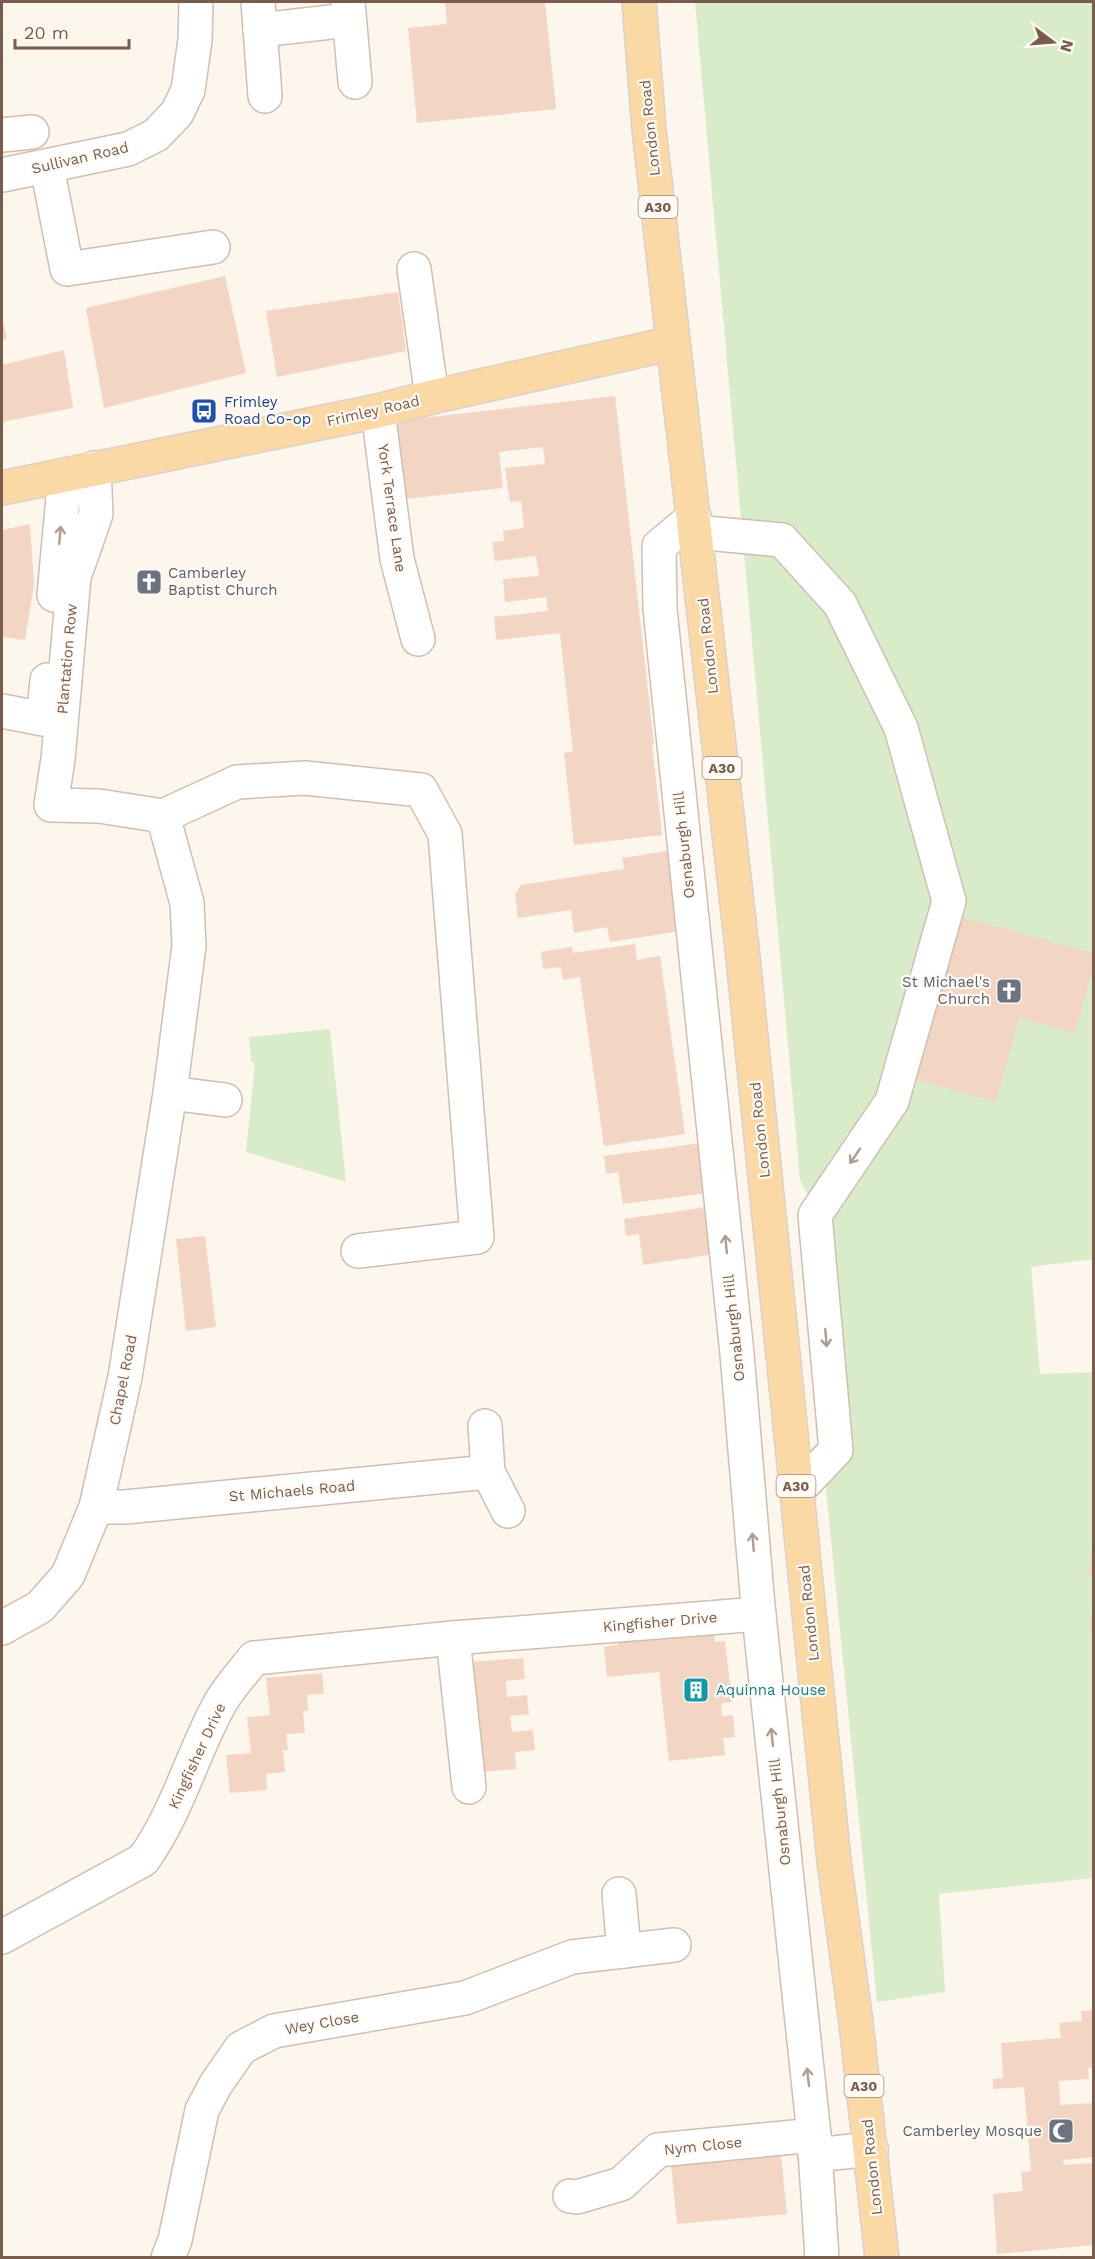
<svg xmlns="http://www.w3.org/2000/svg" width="1095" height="2259" font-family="'Work Sans',sans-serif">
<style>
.green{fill:#d8ecc9}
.building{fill:#f3d5c3}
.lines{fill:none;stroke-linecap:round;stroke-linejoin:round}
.minor-casing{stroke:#d1beb0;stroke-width:36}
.major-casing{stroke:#dad1cd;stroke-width:36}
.minor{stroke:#fff;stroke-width:33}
.major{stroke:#fbd9a5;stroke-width:33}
.oneway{stroke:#af9d94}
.labels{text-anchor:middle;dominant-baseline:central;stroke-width:4.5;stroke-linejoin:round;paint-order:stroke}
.shield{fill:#fffaf3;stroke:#a28b7f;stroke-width:1.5}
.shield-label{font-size:14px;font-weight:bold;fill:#7a5c4d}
.street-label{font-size:15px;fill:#7a5c4d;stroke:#fffaf3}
.transit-label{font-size:15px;fill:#164399;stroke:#fffaf3;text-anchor:start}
.worship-label{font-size:15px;fill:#5b616d;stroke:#fffaf3;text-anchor:end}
.culture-label{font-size:15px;fill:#0d838f;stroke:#fffaf3;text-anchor:start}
</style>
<rect width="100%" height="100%" fill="#fdf6ec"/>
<g class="green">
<path d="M 695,2 L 1093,2 L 1093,1259 L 1031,1267 L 1040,1374 L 1093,1372 L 1093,1878 L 939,1894 L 945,1992 L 877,2002 L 825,1480 L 822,1223 L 800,1180 Z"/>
<path d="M 330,1029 L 346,1182 L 246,1152 L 255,1064 L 251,1061 L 249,1037 Z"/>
</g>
<g class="building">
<path d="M 445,2 L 545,2 L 556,109 L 417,123 L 408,28 L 447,24 Z"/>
<path d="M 225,276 L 246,373 L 104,408 L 86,308 Z"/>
<path d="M 398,292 L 406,351 L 277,377 L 266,311 Z"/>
<path d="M 2,318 L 7,338 L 2,341 Z"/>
<path d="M 64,350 L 73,408 L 2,422 L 2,365 Z"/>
<path d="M 615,396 L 654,744 L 652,744 L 662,835 L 574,845 L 564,753 L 573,752 L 560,633 L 496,640 L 494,617 L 548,611 L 546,597 L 505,602 L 503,579 L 539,576 L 536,556 L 495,561 L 492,542 L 504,541 L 503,531 L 524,528 L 521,501 L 510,502 L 505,468 L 545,464 L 543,447 L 499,452 L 503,488 L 397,500 L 388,422 Z"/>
<path d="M 30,524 L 34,584 L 25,640 L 2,637 L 2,530 Z"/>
<path d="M 668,851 L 680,931 L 610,942 L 607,927 L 574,933 L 571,910 L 518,918 L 515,895 L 521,885 L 624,869 L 622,858 Z"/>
<path d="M 953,915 L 1094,953 L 1094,965 L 1075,1033 L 1019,1018 L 996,1102 L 909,1078 Z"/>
<path d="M 635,944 L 637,960 L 660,956 L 685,1134 L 604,1146 L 580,977 L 563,980 L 561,967 L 543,969 L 541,952 L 572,947 L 573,953 Z"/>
<path d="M 702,1143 L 708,1193 L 623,1204 L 618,1172 L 606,1174 L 604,1156 Z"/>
<path d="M 708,1207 L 715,1254 L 643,1265 L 639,1234 L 626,1236 L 624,1219 Z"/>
<path d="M 205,1236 L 216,1327 L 186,1331 L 176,1239 Z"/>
<path d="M 1092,1545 L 1094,1546 L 1094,1577 L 1088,1576 Z"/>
<path d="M 1092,1612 L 1094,1612 L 1094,1631 L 1089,1630 Z"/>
<path d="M 713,1626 L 715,1642 L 725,1641 L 732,1702 L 721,1704 L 722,1716 L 733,1715 L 735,1737 L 723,1738 L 725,1755 L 669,1761 L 659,1672 L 607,1677 L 604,1647 L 618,1645 L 618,1637 Z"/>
<path d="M 523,1658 L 525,1679 L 506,1681 L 507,1697 L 527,1695 L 529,1714 L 510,1716 L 512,1732 L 533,1730 L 535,1750 L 515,1752 L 516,1769 L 480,1772 L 470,1662 Z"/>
<path d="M 322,1673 L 324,1694 L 307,1695 L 308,1711 L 303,1711 L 305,1733 L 286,1734 L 288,1750 L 283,1750 L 285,1772 L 266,1774 L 267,1790 L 230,1793 L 226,1755 L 251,1753 L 247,1717 L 270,1715 L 266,1678 Z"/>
<path d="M 1094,2010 L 1094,2067 L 1088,2068 L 1089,2079 L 1059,2081 L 1060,2105 L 1094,2103 L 1094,2157 L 1063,2160 L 1064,2165 L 1094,2163 L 1094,2245 L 997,2254 L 993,2194 L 1023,2191 L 1021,2172 L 1031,2171 L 1024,2087 L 993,2089 L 993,2079 L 1003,2078 L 1001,2043 L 1061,2038 L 1059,2023 L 1082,2021 L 1081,2011 Z"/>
<path d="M 780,2145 L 787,2214 L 677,2224 L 670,2156 Z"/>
</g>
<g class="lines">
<defs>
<g id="minor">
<path d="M 258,2 L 265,96"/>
<path d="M 348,2 L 355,82"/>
<path d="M 260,30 L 349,20"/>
<path d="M 2,135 L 32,132"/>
<path d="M 47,167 L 67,269 L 213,247"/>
<path d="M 2,175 L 128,149 L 156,135 L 177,113 L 188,90 L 195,40 L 196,2"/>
<path d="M 414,269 L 432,397"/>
<path d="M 378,411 L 397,559 L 418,639"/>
<path d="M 94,468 L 96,514 L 74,577 L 58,759 L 51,805 L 99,806 L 163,816 L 237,782 L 305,778 L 421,790 L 445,834 L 477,1237 L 358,1251"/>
<path d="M 694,517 L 659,546 L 660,609 L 737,1354 L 758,1606 L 814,2135 L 822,2258"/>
<path d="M 695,532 L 782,540 L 840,604 L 901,728 L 949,901 L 892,1101 L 815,1215 L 836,1450 L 797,1491"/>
<path d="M 54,595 L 65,475"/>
<path d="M 2,711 L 43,719 L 47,680"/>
<path d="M 170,1093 L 225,1100"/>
<path d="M 485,1426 L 488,1472 L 508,1511"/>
<path d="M 96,1507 L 125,1507 L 488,1472"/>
<path d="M 2,1628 L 40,1607 L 68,1575 L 96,1507 L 125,1377 L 170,1093 L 189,946 L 187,903 L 163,816"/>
<path d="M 453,1638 L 469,1787"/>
<path d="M 619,1894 L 624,1951"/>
<path d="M 2,1937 L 143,1860 C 177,1813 191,1757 218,1707 C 227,1689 242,1674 254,1658 L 453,1638 L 759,1614"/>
<path d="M 815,2155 L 871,2149"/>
<path d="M 570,2196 L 577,2197 L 621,2184 L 658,2150 L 814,2135"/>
<path d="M 168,2258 L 175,2240 L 202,2110 L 216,2084 L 241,2048 L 274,2031 L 465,1998 L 572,1957 L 674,1945"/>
</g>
<g id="major">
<path d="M 639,2 L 649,129 L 742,948 L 834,1861 L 856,2023 L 882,2258"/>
<path d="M 2,488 L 378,411 L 432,397 L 673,343"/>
</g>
</defs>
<use href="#minor" class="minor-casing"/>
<use href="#major" class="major-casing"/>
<use href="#minor" class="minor"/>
<use href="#major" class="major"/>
</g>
<defs><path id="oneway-shaft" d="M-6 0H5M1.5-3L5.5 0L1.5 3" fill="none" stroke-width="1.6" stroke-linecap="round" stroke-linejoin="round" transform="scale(1.5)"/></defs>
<g class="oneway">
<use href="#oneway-shaft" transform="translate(60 535) rotate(-85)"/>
<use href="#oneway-shaft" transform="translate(855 1156) rotate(124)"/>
<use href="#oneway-shaft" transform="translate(726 1244) rotate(-96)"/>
<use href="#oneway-shaft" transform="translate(826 1338) rotate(85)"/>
<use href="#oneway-shaft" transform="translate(753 1542) rotate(-95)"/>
<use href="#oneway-shaft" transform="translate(772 1737) rotate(-96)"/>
<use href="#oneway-shaft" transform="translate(808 2077) rotate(-96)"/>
</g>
<defs>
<symbol id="bus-square" viewBox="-11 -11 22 22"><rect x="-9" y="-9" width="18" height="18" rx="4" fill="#1a4fb4" stroke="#fffaf3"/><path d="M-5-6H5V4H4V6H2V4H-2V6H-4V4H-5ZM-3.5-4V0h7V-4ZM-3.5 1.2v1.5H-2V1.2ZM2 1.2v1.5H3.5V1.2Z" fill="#fff"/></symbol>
<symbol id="church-square" viewBox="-11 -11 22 22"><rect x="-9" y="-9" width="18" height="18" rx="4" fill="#6b7280" stroke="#fffaf3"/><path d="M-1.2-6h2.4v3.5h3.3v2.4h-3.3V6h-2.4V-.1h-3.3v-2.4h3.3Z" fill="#fff"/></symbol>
<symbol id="building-square" viewBox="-11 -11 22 22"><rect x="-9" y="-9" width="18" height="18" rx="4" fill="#0f9aa8" stroke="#fffaf3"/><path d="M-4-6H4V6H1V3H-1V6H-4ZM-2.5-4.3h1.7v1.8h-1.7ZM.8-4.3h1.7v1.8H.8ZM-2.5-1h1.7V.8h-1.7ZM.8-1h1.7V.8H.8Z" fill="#fff"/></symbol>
<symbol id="mosque-square" viewBox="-11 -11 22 22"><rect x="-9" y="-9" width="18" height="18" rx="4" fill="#6b7280" stroke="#fffaf3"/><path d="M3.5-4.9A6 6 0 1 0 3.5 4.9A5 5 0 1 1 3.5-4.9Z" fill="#fff"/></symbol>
</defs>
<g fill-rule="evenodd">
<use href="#bus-square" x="189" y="396" width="30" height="30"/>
<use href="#church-square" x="134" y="567" width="30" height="30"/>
<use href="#church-square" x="994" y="976" width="30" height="30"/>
<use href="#building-square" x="681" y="1675" width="30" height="30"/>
<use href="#mosque-square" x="1046" y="2116" width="30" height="30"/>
</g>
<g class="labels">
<g class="shield">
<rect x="638.5" y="196" width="39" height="22" rx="4.5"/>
<rect x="702.5" y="757" width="39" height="22" rx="4.5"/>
<rect x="776.5" y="1475" width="39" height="22" rx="4.5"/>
<rect x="844.5" y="2075" width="39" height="22" rx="4.5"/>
</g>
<g class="shield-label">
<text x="658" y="207">A30</text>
<text x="722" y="768">A30</text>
<text x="796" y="1486">A30</text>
<text x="864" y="2086">A30</text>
</g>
<g class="street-label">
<text transform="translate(650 128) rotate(-96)">London Road</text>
<text transform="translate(80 158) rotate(-13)">Sullivan Road</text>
<text transform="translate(373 411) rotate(-13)">Frimley Road</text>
<text transform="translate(392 508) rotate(82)">York Terrace Lane</text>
<text transform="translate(708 646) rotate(-96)">London Road</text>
<text transform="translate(67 659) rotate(-85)">Plantation Row</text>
<text transform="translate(684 845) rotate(-96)">Osnaburgh Hill</text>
<text transform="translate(760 1130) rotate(-96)">London Road</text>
<text transform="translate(734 1328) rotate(-96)">Osnaburgh Hill</text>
<text transform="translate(123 1380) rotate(-79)">Chapel Road</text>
<text transform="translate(292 1491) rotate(-5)">St Michaels Road</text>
<text transform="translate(809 1613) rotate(-96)">London Road</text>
<text transform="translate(660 1622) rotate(-5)">Kingfisher Drive</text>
<text transform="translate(197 1756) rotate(-65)">Kingfisher Drive</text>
<text transform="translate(780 1812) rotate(-96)">Osnaburgh Hill</text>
<text transform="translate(322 2023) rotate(-10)">Wey Close</text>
<text transform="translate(703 2146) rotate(-6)">Nym Close</text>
<text transform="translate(872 2167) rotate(-96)">London Road</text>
</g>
<g class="transit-label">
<text x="224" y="402">Frimley<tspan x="224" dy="17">Road Co-op</tspan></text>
</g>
<g class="worship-label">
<text x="168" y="573" text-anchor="start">Camberley<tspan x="168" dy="17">Baptist Church</tspan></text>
<text x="990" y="982">St Michael's<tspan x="990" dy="17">Church</tspan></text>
<text x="1042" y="2131">Camberley Mosque</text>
</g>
<g class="culture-label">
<text x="716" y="1690">Aquinna House</text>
</g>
</g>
<rect width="1095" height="2259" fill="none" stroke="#7a5c4d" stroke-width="6"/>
<g transform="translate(1053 42) rotate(106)" stroke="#fffaf3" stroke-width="4.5" paint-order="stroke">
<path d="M0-4.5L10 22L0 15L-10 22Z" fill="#7a5c4d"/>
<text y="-9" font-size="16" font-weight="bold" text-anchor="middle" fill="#7a5c4d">N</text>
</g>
<path d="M15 39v9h114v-9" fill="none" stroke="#7a5c4d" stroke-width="3"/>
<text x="24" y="39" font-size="18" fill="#7a5c4d" stroke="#fffaf3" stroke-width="4.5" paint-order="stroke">20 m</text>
</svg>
